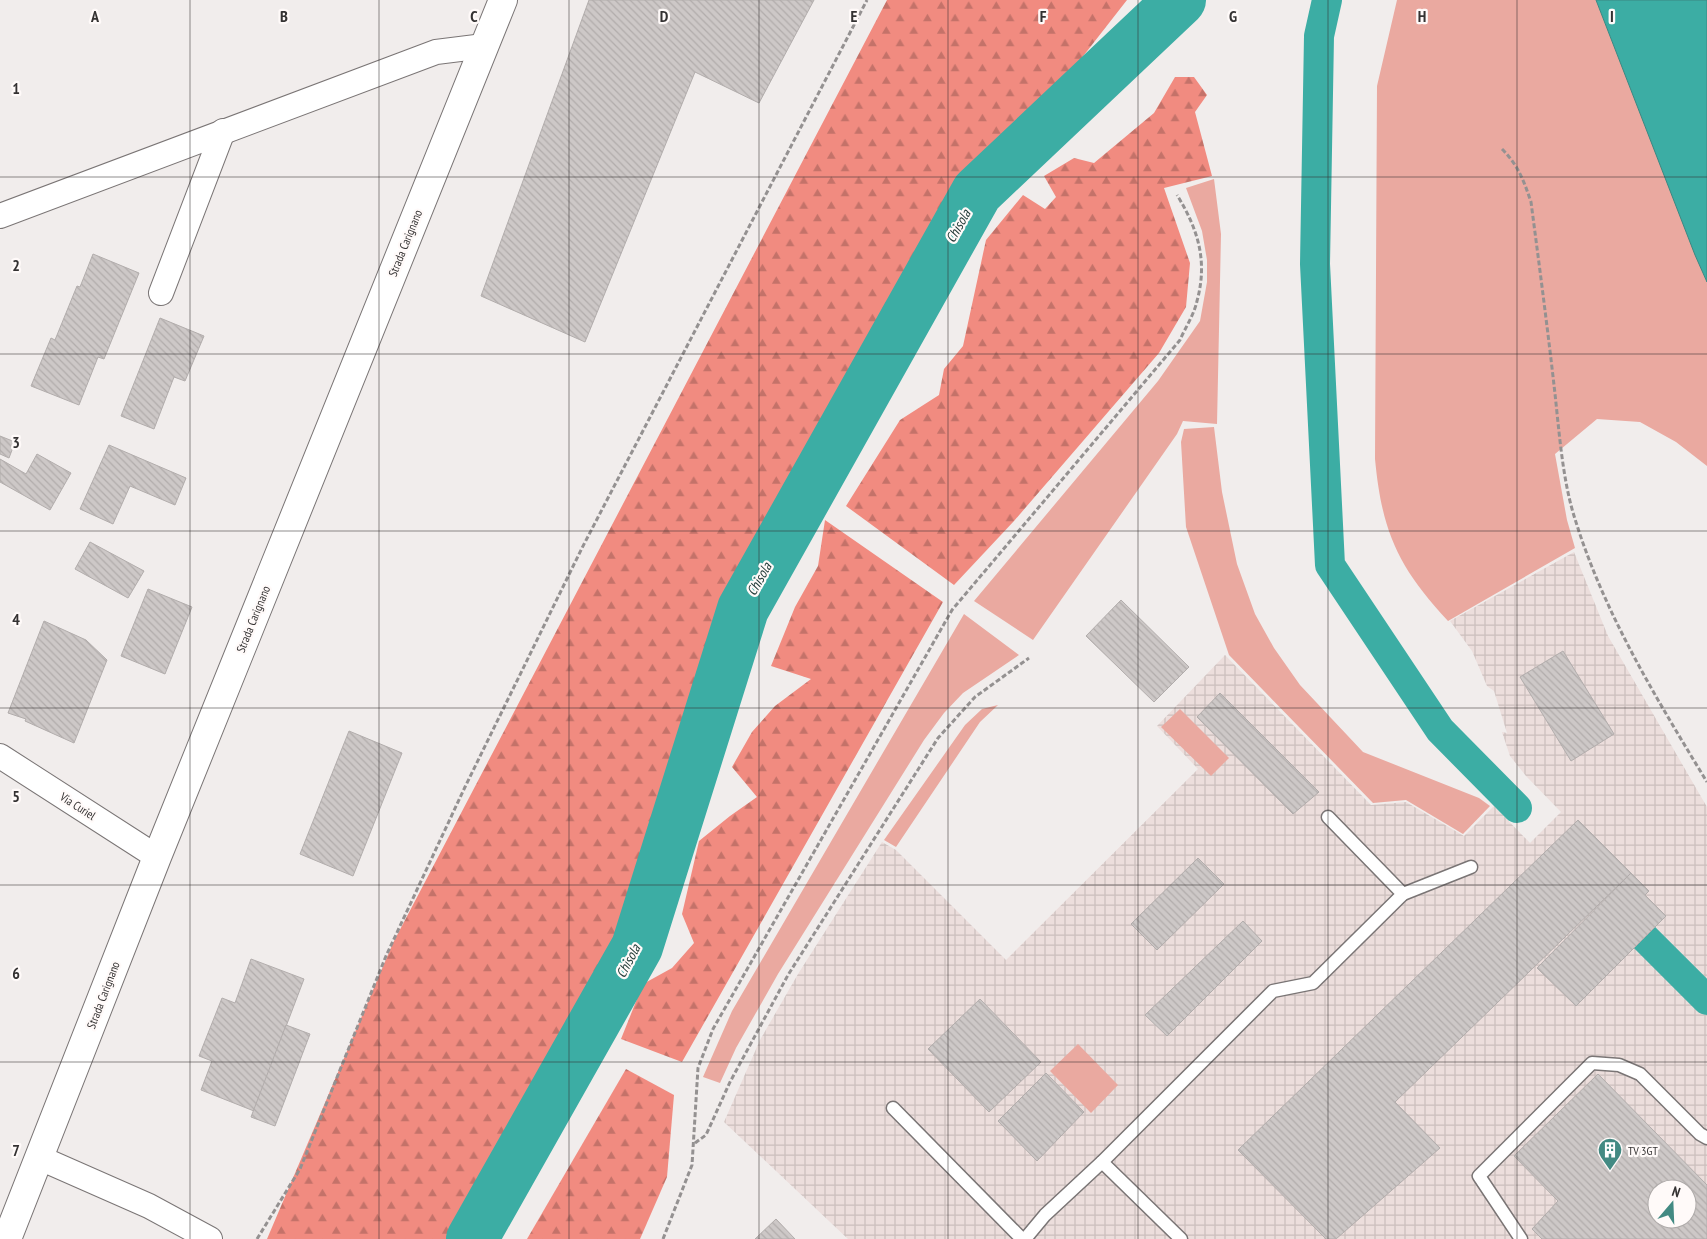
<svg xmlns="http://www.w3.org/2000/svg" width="1707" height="1239" font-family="'PT Sans Narrow',sans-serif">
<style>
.industrial{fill:url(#industrial-grid);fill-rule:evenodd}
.grass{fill:#eaa9a0}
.forest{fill:url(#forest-firs)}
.water{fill:#3cada4;stroke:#3a8882}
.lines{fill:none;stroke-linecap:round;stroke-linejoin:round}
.canal{stroke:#3cada4;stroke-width:30}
.river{stroke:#3cada4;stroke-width:52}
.building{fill:url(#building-back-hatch);stroke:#b2adac;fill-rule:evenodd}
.service-casing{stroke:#7a7575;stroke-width:15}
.minor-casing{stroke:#7a7575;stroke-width:26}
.secondary-casing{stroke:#7a7575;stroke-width:30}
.path{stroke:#949191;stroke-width:3;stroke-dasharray:5 2.5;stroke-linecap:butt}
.service{stroke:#fff;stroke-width:12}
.minor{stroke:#fff;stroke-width:24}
.secondary{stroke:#fff;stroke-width:28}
.grid{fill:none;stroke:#343232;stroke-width:1;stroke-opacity:0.55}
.labels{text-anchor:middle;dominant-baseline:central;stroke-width:4.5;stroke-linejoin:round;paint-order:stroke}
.street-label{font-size:12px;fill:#343232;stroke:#fffaf9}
.poi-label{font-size:12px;fill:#343232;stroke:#fffaf9;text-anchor:start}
.water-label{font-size:14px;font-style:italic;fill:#1c3532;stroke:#fffaf9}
.grid-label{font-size:16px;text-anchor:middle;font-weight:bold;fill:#343232;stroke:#fffaf9;stroke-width:4.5;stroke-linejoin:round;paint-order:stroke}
</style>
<defs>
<pattern id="industrial-grid" width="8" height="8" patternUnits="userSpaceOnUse" patternTransform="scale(1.25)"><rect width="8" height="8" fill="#ecdedc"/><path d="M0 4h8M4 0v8" fill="none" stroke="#cbbfbd"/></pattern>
<pattern id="forest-firs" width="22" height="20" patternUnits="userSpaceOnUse" patternTransform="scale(1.25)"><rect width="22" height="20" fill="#f18b80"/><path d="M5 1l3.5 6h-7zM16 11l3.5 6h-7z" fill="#c47269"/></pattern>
<pattern id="building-back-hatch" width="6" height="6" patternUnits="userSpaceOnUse" patternTransform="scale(1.25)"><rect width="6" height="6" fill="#cdc8c7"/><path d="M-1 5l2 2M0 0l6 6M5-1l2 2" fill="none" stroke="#b1acab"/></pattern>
</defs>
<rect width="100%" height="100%" fill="#f1edec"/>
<path class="industrial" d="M 1574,552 L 1608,636 L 1707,807 L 1707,1239 L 848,1239 L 724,1122 L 760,1040 L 798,974 L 882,842 L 896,850 L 1006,960 L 1198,769 L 1157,726 L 1225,655 L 1371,805 L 1406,802 L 1464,836 L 1494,806 L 1530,843 L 1561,812 L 1526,776 L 1510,756 L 1502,732 L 1507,733 L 1494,691 L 1487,686 L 1472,651 L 1450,621 ZM 1657,1189 L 1687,1189 L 1687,1219 L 1657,1219 Z"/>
<g class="grass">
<path d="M 1397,0 L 1596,0 L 1707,282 L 1707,466 L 1676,442 L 1640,422 L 1597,419 L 1555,454 L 1567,520 L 1575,548 L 1448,621 C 1398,567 1382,532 1375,459 L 1377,86 Z"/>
<path d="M 1214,179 L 1221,234 L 1217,424 L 1183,421 L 1177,434 L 1033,640 L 974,601 L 1158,381 L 1200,321 L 1207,282 L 1207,260 L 1202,231 L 1186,188 Z"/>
<path d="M 1214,427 L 1222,492 L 1237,564 L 1255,614 L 1274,648 L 1300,685 L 1363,752 L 1479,798 L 1490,806 L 1463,834 L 1406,800 L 1373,803 L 1229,655 L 1186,527 L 1181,442 L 1184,429 Z"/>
<path d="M 964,614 L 1019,655 L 963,693 L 944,713 L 924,740 L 778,974 L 736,1048 L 720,1083 L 703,1077 L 732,1011 Z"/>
<path d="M 998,705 L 980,722 L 896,847 L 884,840 L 965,725 L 982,709 Z"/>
<path d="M 1180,709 L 1229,758 L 1211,776 L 1161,727 Z"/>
<path d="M 1078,1044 L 1118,1085 L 1091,1113 L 1050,1071 Z"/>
</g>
<g class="forest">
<path d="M 887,0 L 1127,0 L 977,192 L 743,609 L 637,947 L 472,1239 L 267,1239 L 393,943 Z"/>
<path d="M 1175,77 L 1194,77 L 1207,95 L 1195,112 L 1212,176 L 1164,188 L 1190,263 L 1186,307 L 1159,353 L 1014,521 L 954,585 L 846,506 L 900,420 L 939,395 L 944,369 L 963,346 L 986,240 L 1023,195 L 1045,209 L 1056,197 L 1044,176 L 1074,158 L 1094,163 L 1154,113 Z"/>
<path d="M 825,520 L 943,602 L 682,1062 L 621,1039 L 643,984 L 672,968 L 694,943 L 682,914 L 699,841 L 730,816 L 757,797 L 732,767 L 752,732 L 775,706 L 811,679 L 771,666 L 795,607 L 818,566 Z"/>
<path d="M 626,1069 L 674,1095 L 667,1177 L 640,1239 L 527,1239 Z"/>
</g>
<path class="water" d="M 1596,0 L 1707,0 L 1707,282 L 1695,255 Z"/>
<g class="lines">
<g class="canal">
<path d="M 1327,0 L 1319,36 L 1315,264 L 1330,565 L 1440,730 L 1517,808"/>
<path d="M 1645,938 L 1707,1000"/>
</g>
<path class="river" d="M 472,1239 L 637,947 L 743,609 L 977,192 L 1180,0"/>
</g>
<g class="building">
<path d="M 589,0 L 814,0 L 759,103 L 695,72 L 585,342 L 481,296 Z"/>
<path d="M 93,254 L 139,273 L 104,359 L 98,357 L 79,405 L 31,386 L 51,338 L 55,340 L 77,286 L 80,287 Z"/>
<path d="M 160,318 L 204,336 L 185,381 L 174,377 L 154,429 L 121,416 Z"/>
<path d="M 0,436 L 15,442 L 9,458 L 0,454 Z"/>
<path d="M 109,445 L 186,478 L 175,505 L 130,486 L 113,524 L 80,509 Z"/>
<path d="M 37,454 L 71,473 L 50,510 L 0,482 L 0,459 L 26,474 Z"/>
<path d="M 90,542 L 144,571 L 128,598 L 75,569 Z"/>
<path d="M 148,589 L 192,607 L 165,674 L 121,656 Z"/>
<path d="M 1121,600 L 1189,667 L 1154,702 L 1086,636 Z"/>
<path d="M 44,621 L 86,640 L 107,660 L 74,743 L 25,721 L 26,719 L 8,713 Z"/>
<path d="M 1563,651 L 1614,734 L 1571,761 L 1520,677 Z"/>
<path d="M 1220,693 L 1319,792 L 1293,814 L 1197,717 Z"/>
<path d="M 349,731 L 402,753 L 353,876 L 300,854 Z"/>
<path d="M 1578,820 L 1631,873 L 1395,1102 L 1440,1148 L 1336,1239 L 1326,1239 L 1238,1150 Z"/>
<path d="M 1198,858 L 1224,884 L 1157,950 L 1131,924 Z"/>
<path d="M 1631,873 L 1649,891 L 1645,895 L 1666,916 L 1576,1006 L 1537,968 Z"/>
<path d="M 1243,921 L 1262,941 L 1167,1036 L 1145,1015 Z"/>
<path d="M 251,959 L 304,979 L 254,1111 L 201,1090 L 212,1061 L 199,1056 L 222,998 L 235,1003 Z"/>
<path d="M 980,999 L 1041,1062 L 989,1112 L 928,1049 Z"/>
<path d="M 286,1025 L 310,1034 L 275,1126 L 251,1117 Z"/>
<path d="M 1046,1073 L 1084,1112 L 1037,1161 L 998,1121 Z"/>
<path d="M 1598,1074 L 1707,1185 L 1707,1239 L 1542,1239 L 1532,1229 L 1558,1201 L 1514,1156 ZM 1657,1189 L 1687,1189 L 1687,1219 L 1657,1219 Z"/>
<path d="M 776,1219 L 795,1239 L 755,1239 Z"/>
</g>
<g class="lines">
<defs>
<g id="service">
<path d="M 1403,894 L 1471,867"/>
<path d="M 893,1108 L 1022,1239"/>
<path d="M 1102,1162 L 1273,991 L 1313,983 L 1403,894 L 1328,817"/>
<path d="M 1025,1239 L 1045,1215 L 1102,1162 L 1181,1239"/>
<path d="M 1521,1239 L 1479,1176 L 1592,1063 L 1619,1065 L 1640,1074 L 1700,1134 L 1707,1138"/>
</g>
<g id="minor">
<path d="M 0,216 L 436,52 L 484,46"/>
<path d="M 161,293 L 223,131"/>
<path d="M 0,756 L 157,857"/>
<path d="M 40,1158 L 149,1206 L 210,1239"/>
</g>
<path id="secondary" d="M 7,1239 L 157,857 L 503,0"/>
</defs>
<use href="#service" class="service-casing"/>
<use href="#minor" class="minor-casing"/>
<use href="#secondary" class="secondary-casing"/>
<g class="path">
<path d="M 1502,149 C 1518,165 1524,181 1531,202 C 1539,263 1547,324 1554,385 C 1559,428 1562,479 1575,519 C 1604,613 1656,698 1707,782"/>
<path d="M 695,1143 L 706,1135 L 730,1082 L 788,975 L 938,738 L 975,697 L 1029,658"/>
<path d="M 257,1239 L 300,1169 L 386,956 L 465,787 L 582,548 L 867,0"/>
<path d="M 663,1239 L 692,1165 L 698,1068 L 713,1029 L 952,610 L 1180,340 C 1185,328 1194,315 1197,301 C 1208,261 1198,229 1177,195"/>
</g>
<use href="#service" class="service"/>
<use href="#minor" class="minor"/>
<use href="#secondary" class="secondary"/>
</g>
<path class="grid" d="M 190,0 L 190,1239M 379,0 L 379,1239M 569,0 L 569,1239M 759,0 L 759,1239M 948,0 L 948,1239M 1138,0 L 1138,1239M 1328,0 L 1328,1239M 1517,0 L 1517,1239M 0,177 L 1707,177M 0,354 L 1707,354M 0,531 L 1707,531M 0,708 L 1707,708M 0,885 L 1707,885M 0,1062 L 1707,1062"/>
<defs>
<symbol id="building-pin" viewBox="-11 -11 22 30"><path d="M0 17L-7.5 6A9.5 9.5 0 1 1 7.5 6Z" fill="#438a83" stroke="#fffaf9"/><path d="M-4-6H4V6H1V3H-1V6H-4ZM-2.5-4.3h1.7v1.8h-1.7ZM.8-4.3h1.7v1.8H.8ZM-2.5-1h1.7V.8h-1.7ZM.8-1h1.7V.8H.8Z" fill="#fff"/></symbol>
</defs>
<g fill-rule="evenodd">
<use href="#building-pin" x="1596" y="1136" width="28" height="38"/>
</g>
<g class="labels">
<g class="street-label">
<text transform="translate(405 243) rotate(-68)">Strada Carignano</text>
<text transform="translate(253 619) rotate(-68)">Strada Carignano</text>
<text transform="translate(78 806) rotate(33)">Via Curiel</text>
<text transform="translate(103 995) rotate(-69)">Strada Carignano</text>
</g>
<g class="poi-label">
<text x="1628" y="1150">TV 3GT</text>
</g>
<g class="water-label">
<text transform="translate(958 226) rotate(-61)">Chisola</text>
<text transform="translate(759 579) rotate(-61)">Chisola</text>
<text transform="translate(628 961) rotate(-62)">Chisola</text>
</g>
</g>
<g class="grid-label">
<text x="95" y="22">A</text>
<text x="284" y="22">B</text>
<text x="474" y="22">C</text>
<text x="664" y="22">D</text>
<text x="854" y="22">E</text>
<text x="1043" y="22">F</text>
<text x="1233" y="22">G</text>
<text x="1422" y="22">H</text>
<text x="1612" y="22">I</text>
<text x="16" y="94">1</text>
<text x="16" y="271">2</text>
<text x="16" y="448">3</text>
<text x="16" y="625">4</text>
<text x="16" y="802">5</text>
<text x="16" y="979">6</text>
<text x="16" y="1156">7</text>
</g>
<g transform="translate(1672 1204) rotate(19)"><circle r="24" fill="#fffaf9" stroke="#aeaaa9"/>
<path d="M0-4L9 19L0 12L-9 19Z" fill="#438a83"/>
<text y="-8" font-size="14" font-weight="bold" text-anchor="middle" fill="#343232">N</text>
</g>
</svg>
